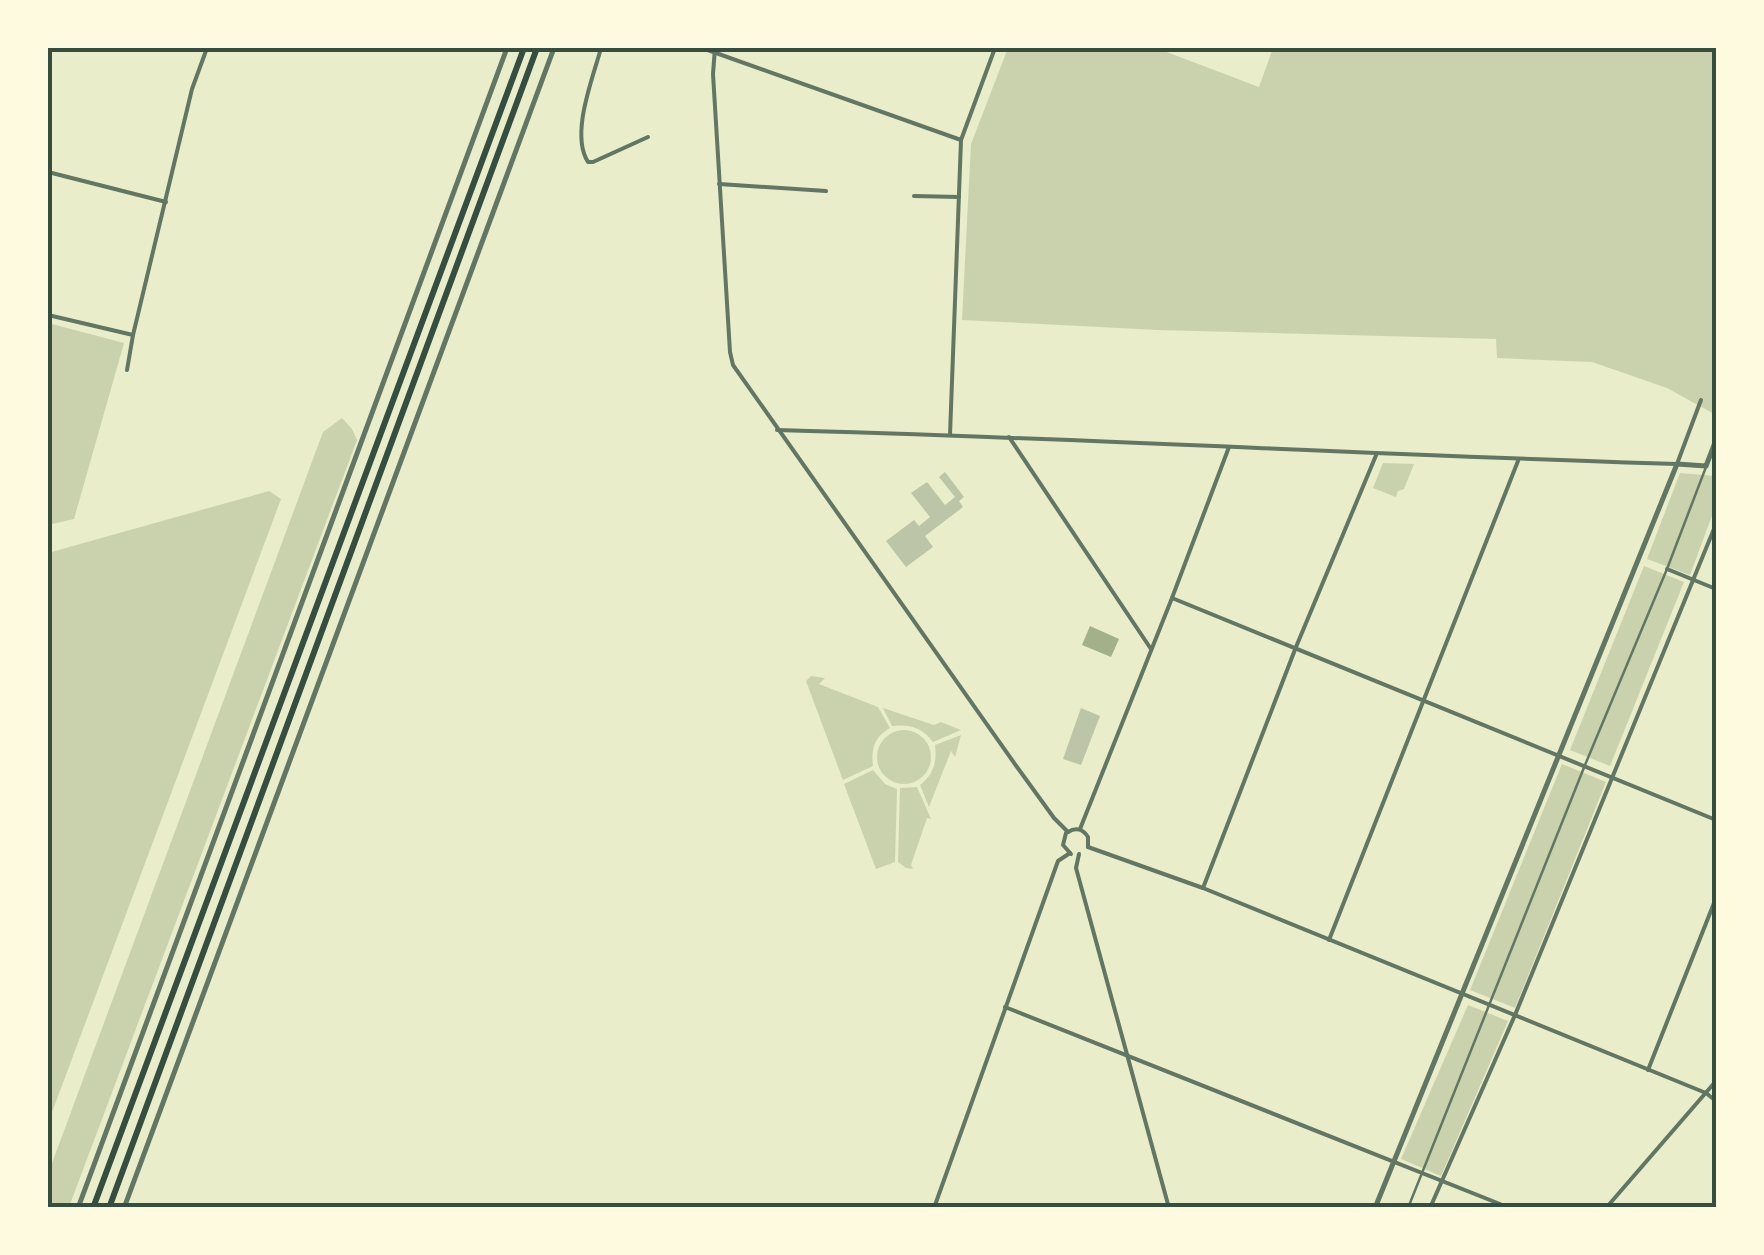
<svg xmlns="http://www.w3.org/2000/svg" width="1764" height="1255" font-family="'IBM Plex Sans',sans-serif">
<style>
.green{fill:#cad2ad}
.water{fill:#a3b18a}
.building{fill:#bcc5a7}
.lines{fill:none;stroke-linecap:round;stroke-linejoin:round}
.pedestrian{stroke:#617663;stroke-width:2.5}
.minor{stroke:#617663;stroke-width:4}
.tertiary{stroke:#617663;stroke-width:5}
.primary{stroke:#344e41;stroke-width:6}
.neatline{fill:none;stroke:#344e41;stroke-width:4}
</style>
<rect width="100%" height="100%" fill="#e9edc9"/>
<g class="green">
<path d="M 1008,48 L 1156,48 L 1259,87 L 1273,48 L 1716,48 L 1716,415 L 1667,388 L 1592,362 L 1497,358 L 1496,339 L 1158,330 L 962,320 L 971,144 Z"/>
<path d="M 48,323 L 124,343 L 74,519 L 48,525 Z"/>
<path d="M 342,418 L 352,429 L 357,440 L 69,1207 L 48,1207 L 48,1174 L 323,432 Z"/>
<path d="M 1383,463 L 1414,464 L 1404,489 L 1398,491 L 1396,497 L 1373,488 Z"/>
<path d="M 1680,473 L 1716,476 L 1716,505 L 1690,575 L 1647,559 Z"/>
<path d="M 269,491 L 281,499 L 48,1123 L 48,553 Z"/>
<path d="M 1644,566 L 1684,582 L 1610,766 L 1570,750 Z"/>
<path d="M 811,676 L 825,678 L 819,684 L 878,707 L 890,728 C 874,737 871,749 873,766 L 843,780 L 806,681 Z"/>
<path d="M 883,708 L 934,725 L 941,722 L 961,730 L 933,742 C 922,727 909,724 892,726 Z"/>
<circle cx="904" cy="757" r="27"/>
<path d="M 961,735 L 955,757 L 951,751 L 929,807 L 920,785 C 934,774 937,762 935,745 Z"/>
<path d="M 1562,764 L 1606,782 L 1515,1008 L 1470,990 Z"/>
<path d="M 873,770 L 885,784 L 897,789 L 895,862 L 876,869 L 844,784 Z"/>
<path d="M 917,787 L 931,819 L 927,818 L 911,865 L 913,869 L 906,868 L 898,862 L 900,788 Z"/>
<path d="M 1468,1005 L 1508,1021 L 1441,1176 L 1401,1159 Z"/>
</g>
<path class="water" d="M 1090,626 L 1119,639 L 1111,657 L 1082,645 Z"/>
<g class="building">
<path d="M 945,472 L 964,497 L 959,501 L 963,507 L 925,536 L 933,547 L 906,567 L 886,541 L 914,520 L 919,526 L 930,517 L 911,493 L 927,482 L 945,505 L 955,497 L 939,477 Z"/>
<path d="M 1081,708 L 1100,716 L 1081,765 L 1063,759 Z"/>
</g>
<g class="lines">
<path class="pedestrian" d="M 1408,1208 L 1585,765 L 1667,569 L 1706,467"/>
<g class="minor">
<path d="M 601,48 C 593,78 570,134 588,162 L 593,162 L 648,137"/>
<path d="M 702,48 L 961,140"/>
<path d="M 715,48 L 713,74 L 730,352 L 733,365 L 1017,767 L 1054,818 L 1068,832"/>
<path d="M 48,172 L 166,202"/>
<path d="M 719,184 L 826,191"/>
<path d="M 914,196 L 959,197"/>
<path d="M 48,315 L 133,335"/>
<path d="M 127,370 L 133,335 L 192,89 L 207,48"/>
<path d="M 777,430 C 1077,438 1377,455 1677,464 L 1701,400"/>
<path d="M 950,435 L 961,140 L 995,48"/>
<path d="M 1009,437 L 1151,649"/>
<path d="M 1667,569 L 1716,589"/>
<path d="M 1172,598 L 1716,820"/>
<path d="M 1080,829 L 1172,598 L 1229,447"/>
<path d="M 1068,832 C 1076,827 1083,829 1088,837 L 1088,847"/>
<path d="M 1066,833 L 1063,845 L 1071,854"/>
<path d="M 1088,847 L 1203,888 L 1706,1093 L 1716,1101"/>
<path d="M 1079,854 L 1076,868 L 1169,1208"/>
<path d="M 1203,888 L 1296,647 L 1377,453"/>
<path d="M 1329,940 L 1518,461"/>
<path d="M 1005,1007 L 1510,1208"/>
<path d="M 1648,1070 L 1716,898"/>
<path d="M 934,1208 L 1058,861 L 1070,853"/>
<path d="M 1430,1208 L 1515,1015 L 1716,524"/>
<path d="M 1606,1208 L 1716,1081"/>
</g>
<g class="tertiary">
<path d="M 78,1208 L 507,48"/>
<path d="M 124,1208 L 554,48"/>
<path d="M 1375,1208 L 1677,464 L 1706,466 L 1716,440"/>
</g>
<g class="primary">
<path d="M 93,1208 L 524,48"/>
<path d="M 109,1208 L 537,48"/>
</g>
</g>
<rect width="1764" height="1255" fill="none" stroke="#fefae0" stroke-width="100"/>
<rect x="50" y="50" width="1664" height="1155" class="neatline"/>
</svg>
